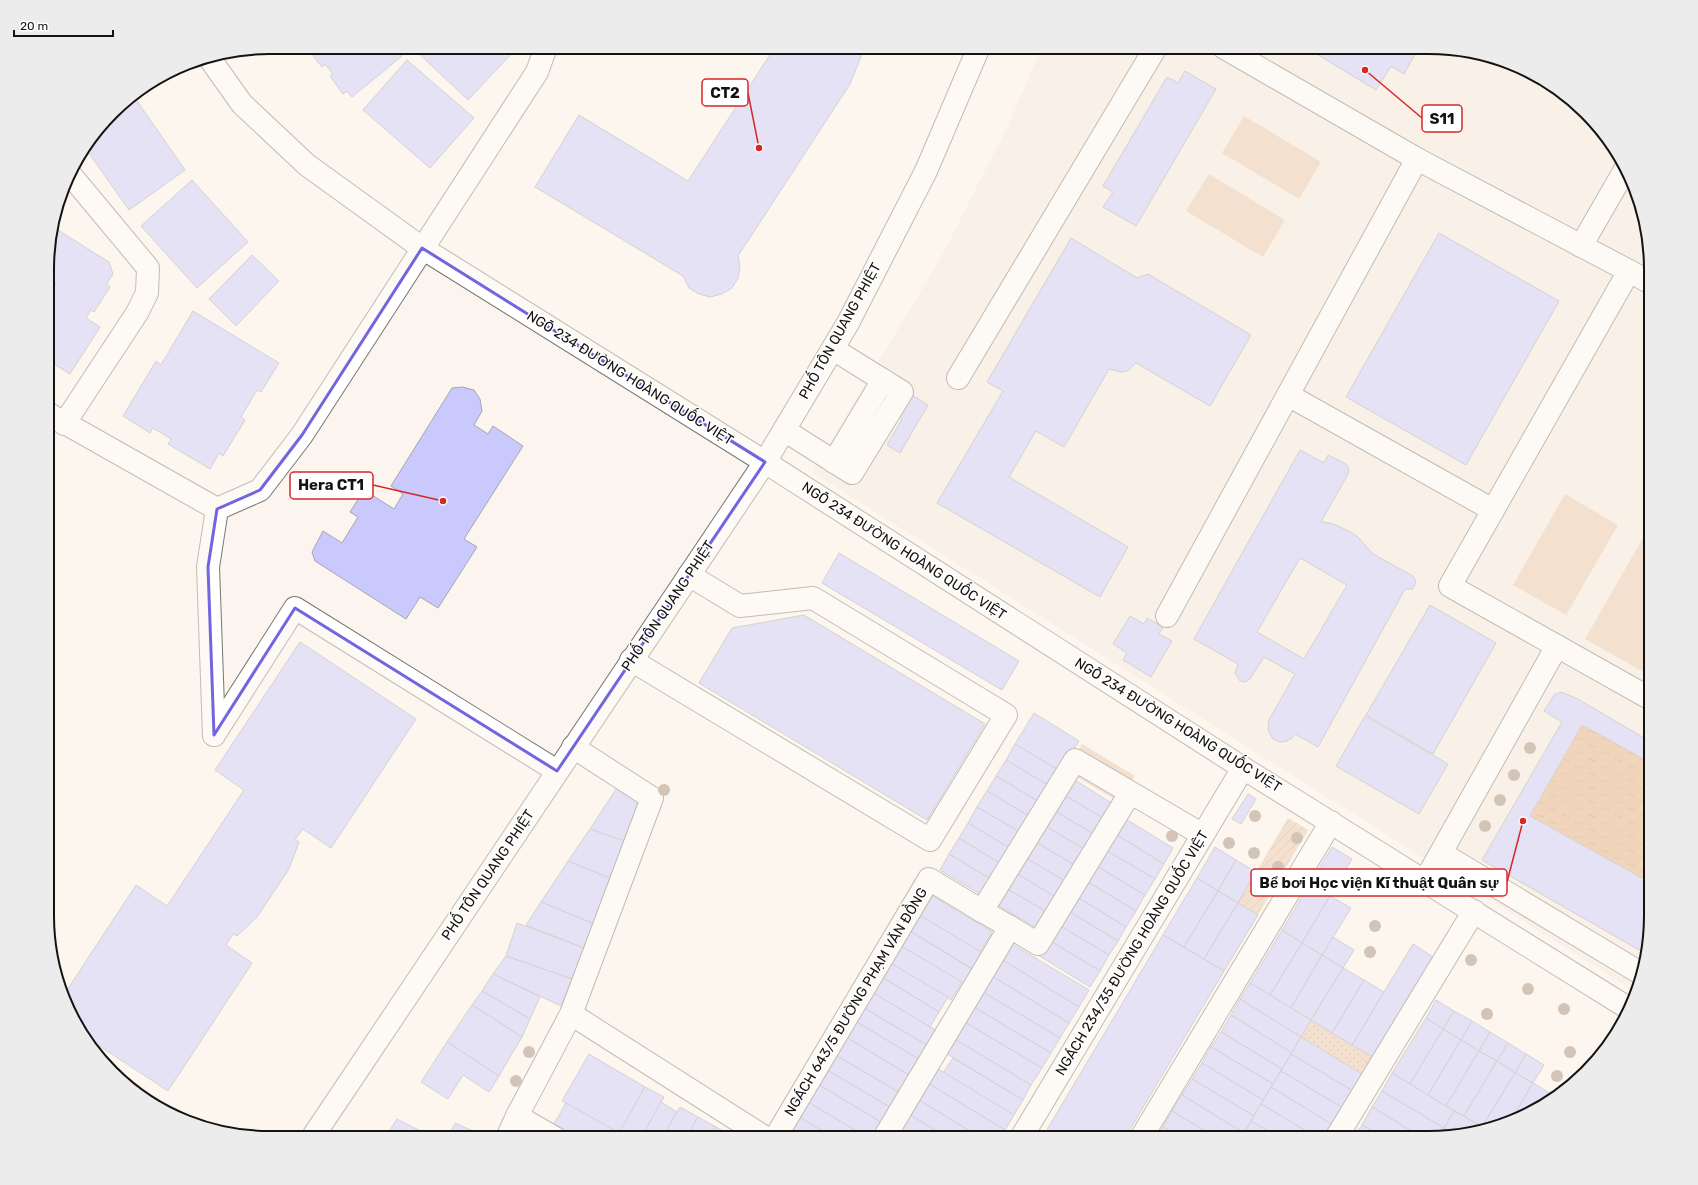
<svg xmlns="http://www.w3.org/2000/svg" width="1698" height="1185" font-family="Rubik,sans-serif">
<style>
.built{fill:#f5e8dd}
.grass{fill:url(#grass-dots)}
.garden{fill:url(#garden-furrows)}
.pitch{fill:#e9c6a8}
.water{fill:url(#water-ripples)}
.building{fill:#c9c9fd;stroke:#a6a6ad;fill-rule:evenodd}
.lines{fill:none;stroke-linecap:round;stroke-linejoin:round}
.minor-casing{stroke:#7b7570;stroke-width:24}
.minor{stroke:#fff;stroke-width:22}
.tree{fill:#a18a73}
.marked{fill:none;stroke:#7464df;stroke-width:3;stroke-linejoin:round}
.labels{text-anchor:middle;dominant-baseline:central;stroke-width:3;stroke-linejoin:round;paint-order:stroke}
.street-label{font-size:14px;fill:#151311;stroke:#fff}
.rim{fill:none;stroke:#151311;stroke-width:2}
.leader{fill:none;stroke:#d62828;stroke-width:1.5}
.callout-dot{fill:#d62828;stroke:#fff;stroke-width:1.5}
.callout{fill:#fff;stroke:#d62828;stroke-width:1.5}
.callout-label{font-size:15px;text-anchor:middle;font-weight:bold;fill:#151311}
</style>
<defs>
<pattern id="grass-dots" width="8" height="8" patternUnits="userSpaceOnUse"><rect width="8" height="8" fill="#e9c6a8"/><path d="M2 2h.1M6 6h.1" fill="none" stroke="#c7a990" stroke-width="1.8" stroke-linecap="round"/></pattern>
<pattern id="garden-furrows" width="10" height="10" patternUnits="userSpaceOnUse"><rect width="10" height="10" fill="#e9c6a8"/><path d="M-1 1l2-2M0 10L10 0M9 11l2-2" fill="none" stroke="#c7a990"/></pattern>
<pattern id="water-ripples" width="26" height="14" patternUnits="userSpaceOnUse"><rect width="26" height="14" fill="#e4ad7d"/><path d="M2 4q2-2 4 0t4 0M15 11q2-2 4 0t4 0" fill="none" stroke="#c3946b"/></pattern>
</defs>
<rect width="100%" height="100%" fill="#fcf5ef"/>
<path class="built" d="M 1042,47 L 1443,47 L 1500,59 L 1564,93 L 1596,123 L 1628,171 L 1651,255 L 1651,930 L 1639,987 L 1636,992 L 812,472 L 937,265 L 1007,128 Z"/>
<path class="grass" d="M 1311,1020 L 1373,1057 L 1362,1074 L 1301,1037 Z"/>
<path class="garden" d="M 1288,818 L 1308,830 L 1258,915 L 1238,903 Z"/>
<g class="pitch">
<path d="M 1244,116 L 1321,162 L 1299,199 L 1222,153 Z"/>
<path d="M 1209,174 L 1285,220 L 1263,257 L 1186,211 Z"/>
<path d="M 1565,494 L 1618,525 L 1566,615 L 1513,585 Z"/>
<path d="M 1651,524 L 1651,676 L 1585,639 Z"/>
<path d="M 1082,744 L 1135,776 L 1119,802 L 1067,771 Z"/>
</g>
<path class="water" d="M 1582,725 L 1651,763 L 1651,883 L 1530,816 Z"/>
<g class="building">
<path d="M 306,47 L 395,47 L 402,56 L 352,97 L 347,91 L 343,94 L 330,76 L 333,74 L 325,64 L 322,67 Z"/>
<path d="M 412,47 L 509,47 L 514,51 L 468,100 Z"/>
<path d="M 775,47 L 865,47 L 850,84 L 738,256 L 740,267 L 738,278 L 732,288 L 722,294 L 710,297 L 699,294 L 689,288 L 683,276 L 535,187 L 579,115 L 688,181 Z"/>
<path d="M 1305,47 L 1419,47 L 1404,74 L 1391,66 L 1376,90 Z"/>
<path d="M 407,60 L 474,118 L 430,168 L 363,110 Z"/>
<path d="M 1185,71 L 1216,89 L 1136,226 L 1103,207 L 1113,192 L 1103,186 L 1167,77 L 1178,83 Z"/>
<path d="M 135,98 L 185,170 L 129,210 L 86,149 L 114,114 Z"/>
<path d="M 192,180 L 248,242 L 197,288 L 141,226 Z"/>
<path d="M 53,227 L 109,262 L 113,274 L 106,285 L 110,287 L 94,312 L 91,310 L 86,318 L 100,327 L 70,374 L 49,361 L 49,294 L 56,283 L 49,278 L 49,241 Z"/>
<path d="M 1439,233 L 1559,301 L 1466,465 L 1346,397 Z"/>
<path d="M 1071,238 L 1137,278 L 1148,274 L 1251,335 L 1210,406 L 1136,363 L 1127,371 L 1121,372 L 1109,369 L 1064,447 L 1036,431 L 1009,477 L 1128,547 L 1100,597 L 937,503 L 1003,391 L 987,382 Z"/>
<path d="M 252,255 L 279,281 L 236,326 L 209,299 Z"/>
<path d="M 193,311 L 279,363 L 261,392 L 257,390 L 241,417 L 245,420 L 223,456 L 219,453 L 210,469 L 168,444 L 171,439 L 153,428 L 150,433 L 123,416 L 156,361 L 161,365 Z"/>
<path d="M 462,387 L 474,390 L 480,399 L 482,411 L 474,425 L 488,434 L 493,426 L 523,446 L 464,539 L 477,547 L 438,608 L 420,597 L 406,619 L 315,561 L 312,552 L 323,531 L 342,543 L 358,517 L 350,512 L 364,490 L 394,509 L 403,494 L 391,486 L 452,388 Z"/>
<path d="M 910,394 L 928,405 L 900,453 L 887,445 L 902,419 L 897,415 Z"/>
<path d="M 1300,450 L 1324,463 L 1328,455 L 1346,464 L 1349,469 L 1348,474 L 1321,522 L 1331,523 L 1349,531 L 1358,537 L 1373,554 L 1413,576 L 1416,582 L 1413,589 L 1405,589 L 1318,747 L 1295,734 L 1292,738 L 1287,741 L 1282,742 L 1277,741 L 1273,739 L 1268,730 L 1269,720 L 1295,674 L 1264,657 L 1250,679 L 1245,682 L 1240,681 L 1235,673 L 1238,664 L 1194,639 ZM 1300,558 L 1347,585 L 1304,659 L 1257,632 Z"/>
<path d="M 839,553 L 1019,661 L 1002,690 L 822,583 Z"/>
<path d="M 1430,605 L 1496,643 L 1433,754 L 1366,715 Z"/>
<path d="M 804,615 L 985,724 L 927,820 L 699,683 L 732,628 Z"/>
<path d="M 1130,616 L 1144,624 L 1147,618 L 1163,627 L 1159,634 L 1172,641 L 1151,677 L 1123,660 L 1127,653 L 1113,644 Z"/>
<path d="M 300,642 L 416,719 L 331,848 L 303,829 L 295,840 L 299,842 L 289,869 L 257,917 L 237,936 L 233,934 L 226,945 L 252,963 L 168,1091 L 86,1037 L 77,1027 L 65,993 L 136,885 L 167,906 L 244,790 L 215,770 Z"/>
<path d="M 1561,692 L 1576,698 L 1651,742 L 1651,763 L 1582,725 L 1530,816 L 1651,883 L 1651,930 L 1646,954 L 1482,860 L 1562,722 L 1544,711 L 1554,695 Z"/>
<path d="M 1034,713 L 1079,741 L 1060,771 L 1015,744 Z"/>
<path d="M 1365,716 L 1448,764 L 1419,814 L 1336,766 Z"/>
<path d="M 1015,744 L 1060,771 L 1051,787 L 1006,760 Z"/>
<path d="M 1006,760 L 1051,787 L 1041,803 L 996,776 Z"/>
<path d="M 996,776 L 1041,803 L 1032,818 L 987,791 Z"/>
<path d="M 1070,777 L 1115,805 L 1106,820 L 1061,793 Z"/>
<path d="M 616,789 L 642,804 L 623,841 L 590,829 Z"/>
<path d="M 987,791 L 1032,818 L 1023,834 L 977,807 Z"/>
<path d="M 1061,793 L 1106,820 L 1097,836 L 1051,809 Z"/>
<path d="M 1248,794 L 1256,799 L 1241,824 L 1232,819 Z"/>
<path d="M 977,807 L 1023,834 L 1013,850 L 968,823 Z"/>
<path d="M 1051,809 L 1097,836 L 1087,851 L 1042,824 Z"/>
<path d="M 1121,816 L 1173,848 L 1164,864 L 1112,832 Z"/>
<path d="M 968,823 L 1013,850 L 1004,866 L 959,838 Z"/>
<path d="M 1042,824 L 1087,851 L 1078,867 L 1032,840 Z"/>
<path d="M 590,829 L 627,842 L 612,879 L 568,861 Z"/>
<path d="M 1112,832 L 1164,864 L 1155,879 L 1102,848 Z"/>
<path d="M 959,838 L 1004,866 L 994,881 L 949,854 Z"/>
<path d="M 1032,840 L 1078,867 L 1068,883 L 1023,856 Z"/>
<path d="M 1215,847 L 1236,860 L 1218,891 L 1197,878 Z"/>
<path d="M 1332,847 L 1352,859 L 1302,943 L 1282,930 Z"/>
<path d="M 1102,848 L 1155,879 L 1145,895 L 1093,864 Z"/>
<path d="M 949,854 L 994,881 L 985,897 L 940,870 Z"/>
<path d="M 1023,856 L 1068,883 L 1059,899 L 1014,872 Z"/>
<path d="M 1236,860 L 1256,872 L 1238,903 L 1218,891 Z"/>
<path d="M 568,861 L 612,879 L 594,924 L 541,902 Z"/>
<path d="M 1093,864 L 1145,895 L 1136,911 L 1083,879 Z"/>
<path d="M 1014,872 L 1059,899 L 1050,914 L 1004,887 Z"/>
<path d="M 1197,878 L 1218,891 L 1184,947 L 1163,935 Z"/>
<path d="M 1083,879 L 1136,911 L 1126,927 L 1074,895 Z"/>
<path d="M 1004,887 L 1050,914 L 1040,930 L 995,903 Z"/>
<path d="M 1218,891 L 1238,903 L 1204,959 L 1184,947 Z"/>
<path d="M 926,892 L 992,932 L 980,952 L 914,912 Z"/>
<path d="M 1074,895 L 1126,927 L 1118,941 L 1065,909 Z"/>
<path d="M 1330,896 L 1351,908 L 1322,955 L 1302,943 Z"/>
<path d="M 541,902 L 594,924 L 584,948 L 526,925 Z"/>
<path d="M 1238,903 L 1258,915 L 1224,971 L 1204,959 Z"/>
<path d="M 1065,909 L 1118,941 L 1109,955 L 1057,924 Z"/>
<path d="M 914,912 L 988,956 L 978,972 L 905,928 Z"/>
<path d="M 517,923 L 584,948 L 572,979 L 506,956 Z"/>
<path d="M 1057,924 L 1109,955 L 1100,971 L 1047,939 Z"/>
<path d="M 905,928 L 975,971 L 966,985 L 896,943 Z"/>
<path d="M 1282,930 L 1302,943 L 1270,995 L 1250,983 Z"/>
<path d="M 1163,935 L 1224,971 L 1125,1138 L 1042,1138 Z"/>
<path d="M 1333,937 L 1354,950 L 1343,968 L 1322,955 Z"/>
<path d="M 1047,939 L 1100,971 L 1090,987 L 1038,955 Z"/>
<path d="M 896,943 L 962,982 L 951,1000 L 885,960 Z"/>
<path d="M 1010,943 L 1089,990 L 1079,1007 L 1001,959 Z"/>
<path d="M 1302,943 L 1322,955 L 1291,1008 L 1270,995 Z"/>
<path d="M 1413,944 L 1433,957 L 1373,1057 L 1352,1045 Z"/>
<path d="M 1322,955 L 1343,968 L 1311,1020 L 1291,1008 Z"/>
<path d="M 506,956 L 572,979 L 561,1006 L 493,974 Z"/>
<path d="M 1001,959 L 1079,1007 L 1069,1023 L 990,975 Z"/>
<path d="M 885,960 L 948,997 L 939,1012 L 877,974 Z"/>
<path d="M 1343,968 L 1364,980 L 1332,1033 L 1311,1020 Z"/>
<path d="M 493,974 L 540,997 L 530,1019 L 482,991 Z"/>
<path d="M 877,974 L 939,1012 L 930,1027 L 868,990 Z"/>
<path d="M 990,975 L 1069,1023 L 1060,1038 L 981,991 Z"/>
<path d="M 1364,980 L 1384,992 L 1352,1045 L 1332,1033 Z"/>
<path d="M 1250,983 L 1311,1020 L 1301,1037 L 1240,999 Z"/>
<path d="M 868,990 L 939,1032 L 930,1047 L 859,1005 Z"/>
<path d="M 482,991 L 530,1019 L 522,1037 L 472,1005 Z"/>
<path d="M 981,991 L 1060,1038 L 1051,1053 L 972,1006 Z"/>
<path d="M 1240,999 L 1301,1037 L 1292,1053 L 1231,1015 Z"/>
<path d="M 1436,1000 L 1454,1011 L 1443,1029 L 1426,1018 Z"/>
<path d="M 472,1005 L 522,1037 L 499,1076 L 447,1042 Z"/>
<path d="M 859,1005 L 930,1047 L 922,1061 L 850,1018 Z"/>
<path d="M 972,1006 L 1051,1053 L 1042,1068 L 963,1021 Z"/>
<path d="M 1454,1011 L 1472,1021 L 1461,1040 L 1443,1029 Z"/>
<path d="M 1231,1015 L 1292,1053 L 1282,1069 L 1221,1032 Z"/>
<path d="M 850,1018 L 922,1061 L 912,1077 L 841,1034 Z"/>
<path d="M 1426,1018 L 1443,1029 L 1410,1084 L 1392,1073 Z"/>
<path d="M 963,1021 L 1042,1068 L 1031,1085 L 953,1038 Z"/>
<path d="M 1472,1021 L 1490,1032 L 1479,1051 L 1461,1040 Z"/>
<path d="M 1443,1029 L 1461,1040 L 1428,1095 L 1410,1084 Z"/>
<path d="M 1221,1032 L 1282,1069 L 1273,1084 L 1211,1047 Z"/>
<path d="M 1490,1032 L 1508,1043 L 1497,1061 L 1479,1051 Z"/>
<path d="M 841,1034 L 912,1077 L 902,1094 L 830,1052 Z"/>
<path d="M 1301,1037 L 1362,1074 L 1353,1091 L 1291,1054 Z"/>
<path d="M 953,1038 L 1031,1085 L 1023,1100 L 944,1052 Z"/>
<path d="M 1461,1040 L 1479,1051 L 1446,1106 L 1428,1095 Z"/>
<path d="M 447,1042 L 499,1076 L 489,1092 L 463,1075 L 448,1099 L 421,1082 Z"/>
<path d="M 1508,1043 L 1526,1054 L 1515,1073 L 1497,1061 Z"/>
<path d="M 1211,1047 L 1273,1084 L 1263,1100 L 1202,1063 Z"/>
<path d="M 1479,1051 L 1497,1061 L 1464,1116 L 1446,1106 Z"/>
<path d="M 830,1052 L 902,1094 L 893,1109 L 822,1067 Z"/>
<path d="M 589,1054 L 645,1087 L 619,1133 L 562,1101 Z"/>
<path d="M 1291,1054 L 1353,1091 L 1343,1108 L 1281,1071 Z"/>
<path d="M 1526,1054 L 1544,1065 L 1533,1083 L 1515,1073 Z"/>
<path d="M 953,1058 L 1023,1100 L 1014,1115 L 943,1073 Z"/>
<path d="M 1497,1061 L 1515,1073 L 1482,1127 L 1464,1116 Z"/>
<path d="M 1202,1063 L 1263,1100 L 1254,1116 L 1192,1079 Z"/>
<path d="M 822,1067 L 893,1109 L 884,1124 L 813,1081 Z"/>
<path d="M 935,1067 L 1014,1115 L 1005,1130 L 926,1082 Z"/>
<path d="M 1281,1071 L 1343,1108 L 1333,1125 L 1271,1087 Z"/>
<path d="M 1392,1073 L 1454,1111 L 1444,1128 L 1382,1091 Z"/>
<path d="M 1515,1073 L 1533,1083 L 1510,1122 L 1486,1130 L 1482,1127 Z"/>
<path d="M 1192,1079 L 1254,1116 L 1244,1133 L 1182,1095 Z"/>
<path d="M 813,1081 L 884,1124 L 876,1138 L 868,1138 L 803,1099 Z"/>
<path d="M 926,1082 L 1005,1130 L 1000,1138 L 981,1138 L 916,1098 Z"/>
<path d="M 1533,1083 L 1551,1094 L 1546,1102 L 1527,1115 L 1510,1122 Z"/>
<path d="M 645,1087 L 664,1097 L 641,1138 L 616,1138 Z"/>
<path d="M 1271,1087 L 1333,1125 L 1325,1138 L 1318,1138 L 1261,1104 Z"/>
<path d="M 1382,1091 L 1444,1128 L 1439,1137 L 1423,1138 L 1372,1107 Z"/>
<path d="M 1182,1095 L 1244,1133 L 1241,1138 L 1217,1138 L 1172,1111 Z"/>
<path d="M 916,1098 L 981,1138 L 948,1138 L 907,1113 Z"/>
<path d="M 803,1099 L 868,1138 L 834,1138 L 794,1114 Z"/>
<path d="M 661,1102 L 677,1112 L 662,1138 L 641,1138 Z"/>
<path d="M 566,1103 L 619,1133 L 616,1138 L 578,1138 L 554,1124 Z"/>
<path d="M 1261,1104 L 1318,1138 L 1280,1138 L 1251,1121 Z"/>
<path d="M 680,1107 L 698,1117 L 686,1138 L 662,1138 Z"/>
<path d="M 1372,1107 L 1423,1138 L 1384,1138 L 1362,1125 Z"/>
<path d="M 1172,1111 L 1217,1138 L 1180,1138 L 1163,1127 Z"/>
<path d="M 1454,1111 L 1464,1116 L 1486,1130 L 1455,1135 L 1444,1128 Z"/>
<path d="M 907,1113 L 948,1138 L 912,1138 L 898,1129 Z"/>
<path d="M 794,1114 L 834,1138 L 799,1138 L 784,1129 Z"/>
<path d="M 698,1117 L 716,1127 L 710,1138 L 686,1138 Z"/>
<path d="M 397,1119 L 434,1138 L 385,1138 Z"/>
<path d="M 1251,1121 L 1280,1138 L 1242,1138 Z"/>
<path d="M 455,1123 L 475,1132 L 473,1138 L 448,1138 Z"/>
<path d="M 1362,1125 L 1384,1138 L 1353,1138 Z"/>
<path d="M 716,1127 L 731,1136 L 731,1138 L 710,1138 Z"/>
<path d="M 1163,1127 L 1180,1138 L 1156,1138 Z"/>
<path d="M 1444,1128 L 1455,1135 L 1439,1137 Z"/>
<path d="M 898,1129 L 912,1138 L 893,1138 Z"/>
</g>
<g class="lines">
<defs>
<g id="minor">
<path d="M 1223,47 L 1417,159 L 1629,271"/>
<path d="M 210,59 L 242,104 L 307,165 L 422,248 L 765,462 L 1243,768 L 1628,1008"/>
<path d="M 1581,246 L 1626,168"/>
<path d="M 1651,283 L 1629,271 L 1450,586 L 1651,699"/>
<path d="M 958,378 L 1156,47"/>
<path d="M 1288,395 L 1493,510"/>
<path d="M 49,414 L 217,509 L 208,567 L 214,735"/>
<path d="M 64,424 L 137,313 L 147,293 L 148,268 L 69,173"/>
<path d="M 784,430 L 852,473 L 902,392 L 833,349"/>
<path d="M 834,462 L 883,380"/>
<path d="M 217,509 L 260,490 L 302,435 L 537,72 L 546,47"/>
<path d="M 1167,616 L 1417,159"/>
<path d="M 631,660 L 930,840 L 1006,715 L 813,598 L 740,606 L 689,575"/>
<path d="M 214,735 L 295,608 L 557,771"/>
<path d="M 1441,853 L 1642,974"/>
<path d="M 1425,881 L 1557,646"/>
<path d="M 1010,927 L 1038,944 L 1130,793"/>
<path d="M 571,1014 L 652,798 L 573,747"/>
<path d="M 517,1116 L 555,1138"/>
<path d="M 312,1138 L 765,462 L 848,323 L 926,171 L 979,47"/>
<path d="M 507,1138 L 517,1116 L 571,1014 L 766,1138"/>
<path d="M 775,1138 L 929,879 L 982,911"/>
<path d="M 884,1138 L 1010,927 L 982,911 L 1075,760 L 1203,835"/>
<path d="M 1021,1138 L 1243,768"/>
<path d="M 1141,1138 L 1331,822"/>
<path d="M 1336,1138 L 1474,911"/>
</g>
</defs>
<use href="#minor" class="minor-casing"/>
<use href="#minor" class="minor"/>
</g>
<g class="tree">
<circle cx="1530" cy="748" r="6"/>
<circle cx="1514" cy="775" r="6"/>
<circle cx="664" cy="790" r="6"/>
<circle cx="1500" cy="800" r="6"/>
<circle cx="1255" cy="816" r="6"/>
<circle cx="1485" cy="826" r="6"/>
<circle cx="1172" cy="836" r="6"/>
<circle cx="1297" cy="838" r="6"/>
<circle cx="1229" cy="843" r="6"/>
<circle cx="1254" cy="853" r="6"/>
<circle cx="1278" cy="867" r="6"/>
<circle cx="1375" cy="926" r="6"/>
<circle cx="1370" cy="952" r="6"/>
<circle cx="1471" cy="960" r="6"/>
<circle cx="1528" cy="989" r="6"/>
<circle cx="1564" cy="1009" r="6"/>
<circle cx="1487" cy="1014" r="6"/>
<circle cx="529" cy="1052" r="6"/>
<circle cx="1570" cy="1052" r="6"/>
<circle cx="1557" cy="1076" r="6"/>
<circle cx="516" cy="1081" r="6"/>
</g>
<path d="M0 0H1698V1185H0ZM 422,248 L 765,462 L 557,771 L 295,608 L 214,735 L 208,567 L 217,509 L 260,490 L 302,435 Z" fill="#fcf5ef" fill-opacity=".55" fill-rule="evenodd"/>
<path class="marked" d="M 422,248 L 765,462 L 557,771 L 295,608 L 214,735 L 208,567 L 217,509 L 260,490 L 302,435 Z"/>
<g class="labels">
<g class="street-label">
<text transform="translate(840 331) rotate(-61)">PHỐ TÔN QUANG PHIỆT</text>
<text transform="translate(630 378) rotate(32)">NGÕ 234 ĐƯỜNG HOÀNG QUỐC VIỆT</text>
<text transform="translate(904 551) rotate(33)">NGÕ 234 ĐƯỜNG HOÀNG QUỐC VIỆT</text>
<text transform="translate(668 606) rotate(-56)">PHỐ TÔN QUANG PHIỆT</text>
<text transform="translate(1178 725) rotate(32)">NGÕ 234 ĐƯỜNG HOÀNG QUỐC VIỆT</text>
<text transform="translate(488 875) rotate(-56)">PHỐ TÔN QUANG PHIỆT</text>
<text transform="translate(1132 953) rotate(-59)">NGÁCH 234/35 ĐƯỜNG HOÀNG QUỐC VIỆT</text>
<text transform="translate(856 1002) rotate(-59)">NGÁCH 643/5 ĐƯỜNG PHẠM VĂN ĐỒNG</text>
</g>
</g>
<path d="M0 0H1698V1185H0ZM269 54H1429A215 215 0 0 1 1644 269V916A215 215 0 0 1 1429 1131H269A215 215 0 0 1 54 916V269A215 215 0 0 1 269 54Z" fill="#ececec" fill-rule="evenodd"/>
<path class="rim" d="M269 54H1429A215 215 0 0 1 1644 269V916A215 215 0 0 1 1429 1131H269A215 215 0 0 1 54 916V269A215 215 0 0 1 269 54Z"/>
<path class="leader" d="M759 148L748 93M1365 70L1422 118M443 501L373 485M1523 821L1507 882"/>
<g class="callout-dot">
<circle cx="759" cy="148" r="4"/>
<circle cx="1365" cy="70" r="4"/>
<circle cx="443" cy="501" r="4"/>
<circle cx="1523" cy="821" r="4"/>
</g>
<g class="callout">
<rect x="702" y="79" width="46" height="27" rx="4"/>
<rect x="1422" y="105" width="40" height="27" rx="4"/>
<rect x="290" y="472" width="83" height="27" rx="4"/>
<rect x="1251" y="869" width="256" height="27" rx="4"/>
</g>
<g class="callout-label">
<text x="725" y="98">CT2</text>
<text x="1442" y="124">S11</text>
<text x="331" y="490">Hera CT1</text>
<text x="1379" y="888">Bể bơi Học viện Kĩ thuật Quân sự</text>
</g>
<path d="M14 30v6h99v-6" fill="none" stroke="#151311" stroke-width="2"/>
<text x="20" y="30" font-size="12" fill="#151311" stroke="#ffffff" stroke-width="3" paint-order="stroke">20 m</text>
</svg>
